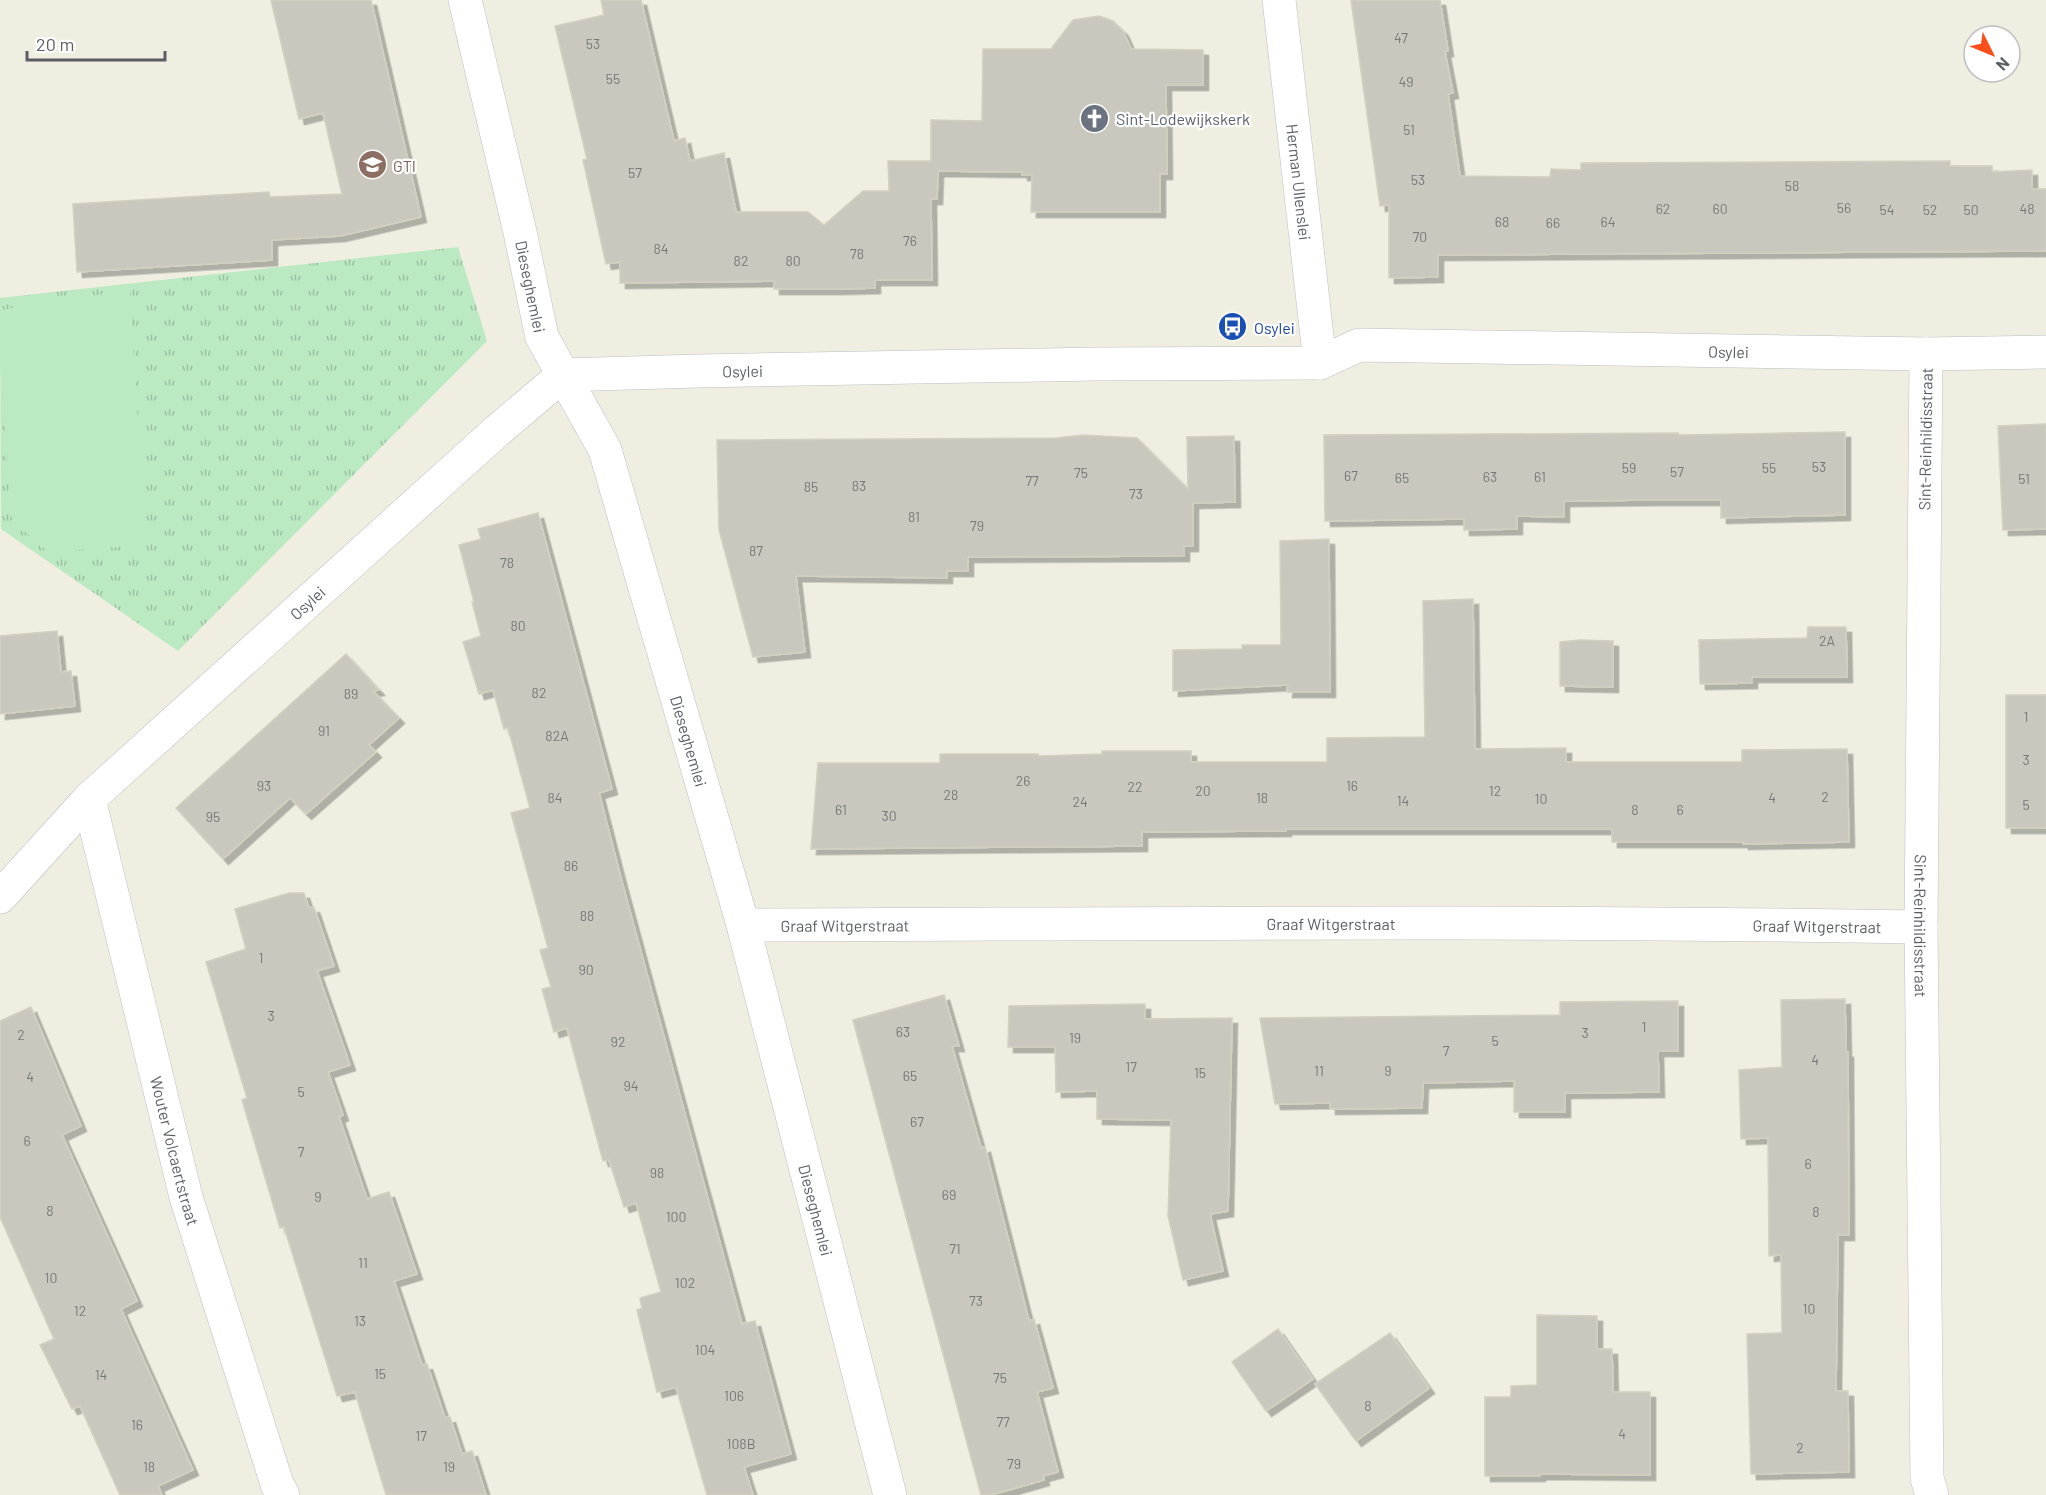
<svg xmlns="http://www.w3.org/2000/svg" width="2046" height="1495" font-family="Barlow,sans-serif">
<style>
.grass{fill:url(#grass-tufts)}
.pitch{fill:#bbe9c2}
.building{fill:#cac8be;stroke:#d4d0bf;stroke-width:1.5;filter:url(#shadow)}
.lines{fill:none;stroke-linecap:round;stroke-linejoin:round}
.street-casing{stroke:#bcbec4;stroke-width:34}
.street{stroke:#fff;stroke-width:33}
.labels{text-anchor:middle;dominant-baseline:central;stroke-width:4.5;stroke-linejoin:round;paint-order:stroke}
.number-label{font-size:14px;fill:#76787a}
.worship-label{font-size:16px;fill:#5b616d;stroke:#fff;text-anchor:start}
.education-label{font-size:16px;fill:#785e54;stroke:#fff;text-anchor:start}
.street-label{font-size:16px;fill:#5a5d64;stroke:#fff}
.transit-label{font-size:16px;fill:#164399;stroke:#fff;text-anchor:start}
</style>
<defs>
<pattern id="grass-tufts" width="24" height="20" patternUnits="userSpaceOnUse" patternTransform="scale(1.5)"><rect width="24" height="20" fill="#bbe9c2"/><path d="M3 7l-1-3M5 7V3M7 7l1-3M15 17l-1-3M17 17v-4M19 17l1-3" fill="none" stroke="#9bc0a1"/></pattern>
<filter id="shadow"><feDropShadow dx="5.5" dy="5.5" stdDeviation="0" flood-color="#0004"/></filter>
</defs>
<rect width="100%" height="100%" fill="#efeee1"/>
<path class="grass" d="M 458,247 L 487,341 L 178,651 L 1,529 L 0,298 Z"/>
<path class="pitch" d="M 130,290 L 145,545 L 48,552 L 12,520 L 0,368 L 0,310 Z"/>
<g class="building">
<path d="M 271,0 L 371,0 L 421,217 L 340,236 L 272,240 L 272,260 L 77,272 L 73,204 L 269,192 L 270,197 L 342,194 L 323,113 L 299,119 Z"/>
<path d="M 601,0 L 641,0 L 674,141 L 685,138 L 690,161 L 724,153 L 736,212 L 808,212 L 824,225 L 863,191 L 889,191 L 888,161 L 931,161 L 931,120 L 982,121 L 983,49 L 1051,49 L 1073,20 L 1099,16 L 1113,21 L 1123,31 L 1131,49 L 1203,50 L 1203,85 L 1166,85 L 1167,174 L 1160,174 L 1160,212 L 1031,212 L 1032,175 L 1022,175 L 1022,172 L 938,171 L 937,199 L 931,199 L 932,280 L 875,280 L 875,288 L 839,289 L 774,289 L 774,281 L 620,283 L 620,262 L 606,264 L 583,160 L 587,159 L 555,26 L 604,15 Z"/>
<path d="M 1351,0 L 1440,0 L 1448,51 L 1445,52 L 1453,93 L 1448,94 L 1460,176 L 1550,177 L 1551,169 L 1581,170 L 1581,163 L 1950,161 L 1950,166 L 1992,166 L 1992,172 L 2032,170 L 2032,189 L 2046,189 L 2046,251 L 1438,255 L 1438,277 L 1389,278 L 1389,205 L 1380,206 Z"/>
<path d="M 2046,424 L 2046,529 L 2003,530 L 1998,426 Z"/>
<path d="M 1845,432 L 1845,515 L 1721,518 L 1721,500 L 1652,500 L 1564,501 L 1564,517 L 1517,516 L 1517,529 L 1464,530 L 1464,519 L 1325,521 L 1324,435 L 1678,433 L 1679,435 Z"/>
<path d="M 1083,435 L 1137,438 L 1188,489 L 1187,437 L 1234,436 L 1235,502 L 1193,503 L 1193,546 L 1184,546 L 1184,556 L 968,557 L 968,571 L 947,571 L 947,578 L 796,576 L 805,652 L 753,657 L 719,530 L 717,440 L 1057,438 Z"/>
<path d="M 538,513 L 612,789 L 599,793 L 622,882 L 742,1324 L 755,1321 L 791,1454 L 744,1467 L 753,1495 L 707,1495 L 676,1387 L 657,1392 L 637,1310 L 642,1308 L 640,1298 L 661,1292 L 636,1203 L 624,1207 L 609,1160 L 603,1161 L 567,1028 L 554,1032 L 542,989 L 551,987 L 540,950 L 548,948 L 511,813 L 530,808 L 508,728 L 504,729 L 493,690 L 479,694 L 463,642 L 481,636 L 472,602 L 474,602 L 459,545 L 481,539 L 478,529 Z"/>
<path d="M 1329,539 L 1330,692 L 1287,692 L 1288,685 L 1173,691 L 1173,650 L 1242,649 L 1242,645 L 1281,645 L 1280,541 Z"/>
<path d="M 1473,599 L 1475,749 L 1566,748 L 1566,762 L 1742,762 L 1742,750 L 1847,749 L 1849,842 L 1743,844 L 1743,842 L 1612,842 L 1612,829 L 1286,829 L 1286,831 L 1142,832 L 1142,846 L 811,849 L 818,763 L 940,763 L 940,754 L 1038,754 L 1039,756 L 1102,754 L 1102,751 L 1191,751 L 1191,762 L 1327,762 L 1327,738 L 1425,737 L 1423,601 Z"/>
<path d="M 1808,627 L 1846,627 L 1847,677 L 1752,677 L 1752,683 L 1700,684 L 1699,640 L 1807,638 Z"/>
<path d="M 57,631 L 61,672 L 71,671 L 75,706 L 0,714 L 0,636 Z"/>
<path d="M 1580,640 L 1613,641 L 1613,687 L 1560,686 L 1560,642 Z"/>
<path d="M 346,654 L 379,690 L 373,691 L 399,718 L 369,745 L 376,752 L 306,814 L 290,798 L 223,859 L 176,808 Z"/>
<rect x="2006" y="695" width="40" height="133"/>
<path d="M 289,893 L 304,893 L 309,908 L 314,907 L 334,966 L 317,971 L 350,1065 L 328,1072 L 343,1115 L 339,1117 L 367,1199 L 389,1192 L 417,1274 L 394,1281 L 422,1365 L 427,1364 L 445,1418 L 450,1417 L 462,1454 L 472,1451 L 486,1495 L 386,1495 L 355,1392 L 337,1396 L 284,1227 L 280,1228 L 242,1100 L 247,1098 L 206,962 L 246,949 L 235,909 Z"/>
<path d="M 944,995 L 959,1046 L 952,1046 L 981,1148 L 985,1147 L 1029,1321 L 1034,1319 L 1053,1388 L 1037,1392 L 1058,1472 L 1043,1476 L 1044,1480 L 991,1495 L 981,1495 L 853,1020 Z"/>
<path d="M 1845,999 L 1846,1052 L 1848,1052 L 1849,1235 L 1838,1235 L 1836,1391 L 1848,1391 L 1849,1472 L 1751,1474 L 1747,1334 L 1782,1333 L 1781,1255 L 1769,1256 L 1768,1138 L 1741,1139 L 1739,1070 L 1782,1067 L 1781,1000 Z"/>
<path d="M 1678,1001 L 1678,1051 L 1658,1051 L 1659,1092 L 1565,1093 L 1565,1112 L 1514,1112 L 1514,1081 L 1423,1083 L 1422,1108 L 1330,1109 L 1330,1103 L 1275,1104 L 1260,1018 L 1560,1015 L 1560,1002 Z"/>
<path d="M 1145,1004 L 1145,1019 L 1232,1018 L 1228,1211 L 1210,1214 L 1223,1271 L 1183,1280 L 1168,1216 L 1171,1120 L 1097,1119 L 1097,1091 L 1056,1092 L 1055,1047 L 1008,1047 L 1009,1006 Z"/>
<path d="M 31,1007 L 81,1126 L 62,1135 L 137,1301 L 121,1309 L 193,1470 L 158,1486 L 162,1495 L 120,1495 L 80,1406 L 72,1409 L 40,1345 L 54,1339 L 0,1217 L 0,1021 Z"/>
<path d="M 1537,1315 L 1597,1316 L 1597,1349 L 1612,1349 L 1613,1392 L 1650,1392 L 1650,1475 L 1540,1474 L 1540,1476 L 1485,1476 L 1485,1397 L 1511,1397 L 1511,1386 L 1537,1385 Z"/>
<path d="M 1278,1329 L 1313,1379 L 1266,1411 L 1232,1362 Z"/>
<path d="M 1390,1333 L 1429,1388 L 1356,1441 L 1315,1384 Z"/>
</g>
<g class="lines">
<defs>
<g id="street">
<path id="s1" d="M 465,0 L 520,232 L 542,337 L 605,450 L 743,925 L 890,1495"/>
<path id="s2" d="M 1279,0 L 1320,363"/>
<path id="s3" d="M 1926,354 L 1921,927 L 1927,1478 L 1932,1495"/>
<path id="s4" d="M 89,799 L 186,1197 L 277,1484 L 283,1495"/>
<path id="s5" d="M 0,897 L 89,799 L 497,431 L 563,375 L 698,371 L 1095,364 L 1320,363 L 1359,345 L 1926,354 L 2046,352"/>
<path id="s6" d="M 743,925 C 1135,924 1528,920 1921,927"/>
</g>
</defs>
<use href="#street" class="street-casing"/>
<use href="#street" class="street"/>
</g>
<defs>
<symbol id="church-disc" viewBox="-11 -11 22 22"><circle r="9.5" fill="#6b7280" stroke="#fff"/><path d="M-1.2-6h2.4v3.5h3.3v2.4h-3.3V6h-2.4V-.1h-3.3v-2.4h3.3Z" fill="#fff"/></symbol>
<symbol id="school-disc" viewBox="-11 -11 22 22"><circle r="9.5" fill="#8d6e63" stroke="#fff"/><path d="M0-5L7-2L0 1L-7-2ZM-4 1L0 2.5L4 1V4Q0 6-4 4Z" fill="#fff"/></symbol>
<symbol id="bus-disc" viewBox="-11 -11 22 22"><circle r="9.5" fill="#1a4fb4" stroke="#fff"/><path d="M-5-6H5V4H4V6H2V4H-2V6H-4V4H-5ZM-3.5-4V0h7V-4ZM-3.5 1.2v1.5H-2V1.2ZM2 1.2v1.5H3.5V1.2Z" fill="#fff"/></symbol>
</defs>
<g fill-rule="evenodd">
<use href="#church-disc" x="1078" y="102" width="33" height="33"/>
<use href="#school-disc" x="356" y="148" width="33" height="33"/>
<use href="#bus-disc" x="1216" y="310" width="33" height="33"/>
</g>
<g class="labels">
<g class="number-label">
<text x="1401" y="37">47</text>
<text x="593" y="43">53</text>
<text x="613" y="78">55</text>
<text x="1406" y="81">49</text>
<text x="1409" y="129">51</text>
<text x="635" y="172">57</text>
<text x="1418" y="179">53</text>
<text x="1792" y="185">58</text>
<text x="1844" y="207">56</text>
<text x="1663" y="208">62</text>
<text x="1720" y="208">60</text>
<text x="2027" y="208">48</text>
<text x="1887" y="209">54</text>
<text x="1930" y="209">52</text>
<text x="1971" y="209">50</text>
<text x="1502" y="221">68</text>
<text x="1608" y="221">64</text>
<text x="1553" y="222">66</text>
<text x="1420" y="236">70</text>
<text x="910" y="240">76</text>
<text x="661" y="248">84</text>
<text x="857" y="253">78</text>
<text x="741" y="260">82</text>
<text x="793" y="260">80</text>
<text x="1819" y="466">53</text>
<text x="1629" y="467">59</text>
<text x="1769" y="467">55</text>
<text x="1677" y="471">57</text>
<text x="1081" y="472">75</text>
<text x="1351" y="475">67</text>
<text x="1490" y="476">63</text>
<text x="1540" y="476">61</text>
<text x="1402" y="477">65</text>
<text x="2024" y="478">51</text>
<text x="1032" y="480">77</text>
<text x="859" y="485">83</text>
<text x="811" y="486">85</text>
<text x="1136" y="493">73</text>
<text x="914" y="516">81</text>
<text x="977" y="525">79</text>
<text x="756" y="550">87</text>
<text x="507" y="562">78</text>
<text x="518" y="625">80</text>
<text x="1827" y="640">2A</text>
<text x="539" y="692">82</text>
<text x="351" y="693">89</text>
<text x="2026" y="716">1</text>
<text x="324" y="730">91</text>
<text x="557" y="735">82A</text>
<text x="2026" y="759">3</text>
<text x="1023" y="780">26</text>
<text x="264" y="785">93</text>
<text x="1352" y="785">16</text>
<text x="1135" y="786">22</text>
<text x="1203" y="790">20</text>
<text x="1495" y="790">12</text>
<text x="951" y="794">28</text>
<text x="1825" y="796">2</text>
<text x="555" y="797">84</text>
<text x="1262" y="797">18</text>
<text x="1772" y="797">4</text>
<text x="1541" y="798">10</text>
<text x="1403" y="800">14</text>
<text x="1080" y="801">24</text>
<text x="2026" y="804">5</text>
<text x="841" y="809">61</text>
<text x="1635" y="809">8</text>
<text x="1680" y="809">6</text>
<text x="889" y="815">30</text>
<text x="213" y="816">95</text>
<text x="571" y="865">86</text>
<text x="587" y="915">88</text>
<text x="261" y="957">1</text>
<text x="586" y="969">90</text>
<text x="271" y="1015">3</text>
<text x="1644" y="1026">1</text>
<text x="903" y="1031">63</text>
<text x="1585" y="1032">3</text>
<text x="21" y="1034">2</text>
<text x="1075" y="1037">19</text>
<text x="1495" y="1040">5</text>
<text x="618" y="1041">92</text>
<text x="1446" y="1050">7</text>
<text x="1815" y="1059">4</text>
<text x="1131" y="1066">17</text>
<text x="1319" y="1070">11</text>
<text x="1388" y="1070">9</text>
<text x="1200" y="1072">15</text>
<text x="910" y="1075">65</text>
<text x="30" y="1076">4</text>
<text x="631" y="1085">94</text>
<text x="301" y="1091">5</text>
<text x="917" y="1121">67</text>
<text x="27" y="1140">6</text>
<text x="301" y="1151">7</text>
<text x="1808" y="1163">6</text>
<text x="657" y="1172">98</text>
<text x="949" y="1194">69</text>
<text x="318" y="1196">9</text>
<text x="50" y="1210">8</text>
<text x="1816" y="1211">8</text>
<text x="676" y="1216">100</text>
<text x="955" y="1248">71</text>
<text x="363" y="1262">11</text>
<text x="51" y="1277">10</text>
<text x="685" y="1282">102</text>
<text x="976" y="1300">73</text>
<text x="1809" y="1308">10</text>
<text x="80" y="1310">12</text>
<text x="360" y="1320">13</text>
<text x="705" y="1349">104</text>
<text x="380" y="1373">15</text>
<text x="101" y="1374">14</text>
<text x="1000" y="1377">75</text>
<text x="734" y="1395">106</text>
<text x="1368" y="1405">8</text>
<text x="1003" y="1421">77</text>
<text x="137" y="1424">16</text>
<text x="1622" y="1433">4</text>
<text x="421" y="1435">17</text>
<text x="741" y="1443">108B</text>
<text x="1800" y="1447">2</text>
<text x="1014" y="1463">79</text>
<text x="149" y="1466">18</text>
<text x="449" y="1466">19</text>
</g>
<g class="worship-label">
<text x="1116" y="118">Sint-Lodewijkskerk</text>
</g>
<g class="education-label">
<text x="393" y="165">GTI</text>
</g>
<g class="street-label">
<text stroke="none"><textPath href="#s2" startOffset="183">Herman Ullenslei</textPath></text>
<text stroke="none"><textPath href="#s1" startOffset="294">Dieseghemlei</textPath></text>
<text stroke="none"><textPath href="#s5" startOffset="1938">Osylei</textPath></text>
<text stroke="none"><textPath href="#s5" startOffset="948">Osylei</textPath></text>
<text transform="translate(1925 439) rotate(-89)">Sint-Reinhildisstraat</text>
<text stroke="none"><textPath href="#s5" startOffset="426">Osylei</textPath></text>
<text stroke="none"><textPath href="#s1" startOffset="778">Dieseghemlei</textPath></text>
<text stroke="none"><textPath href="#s6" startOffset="588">Graaf Witgerstraat</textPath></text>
<text stroke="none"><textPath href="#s6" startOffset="102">Graaf Witgerstraat</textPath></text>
<text stroke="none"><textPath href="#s6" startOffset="1074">Graaf Witgerstraat</textPath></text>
<text stroke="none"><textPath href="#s3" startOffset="572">Sint-Reinhildisstraat</textPath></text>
<text stroke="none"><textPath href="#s4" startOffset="362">Wouter Volcaertstraat</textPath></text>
<text stroke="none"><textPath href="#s1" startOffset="1264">Dieseghemlei</textPath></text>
</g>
<g class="transit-label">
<text x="1254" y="327">Osylei</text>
</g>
</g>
<g transform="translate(1992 54) rotate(133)"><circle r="28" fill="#ffffff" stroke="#bdbec1" stroke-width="1.5"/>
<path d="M0-4.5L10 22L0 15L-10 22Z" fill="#fb4e1a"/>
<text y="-9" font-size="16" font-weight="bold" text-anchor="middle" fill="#5a5d64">N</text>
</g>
<path d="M27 51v9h138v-9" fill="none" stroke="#5a5d64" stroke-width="3"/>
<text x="36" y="51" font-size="18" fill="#5a5d64" stroke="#ffffff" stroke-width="4.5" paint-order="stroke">20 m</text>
</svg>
